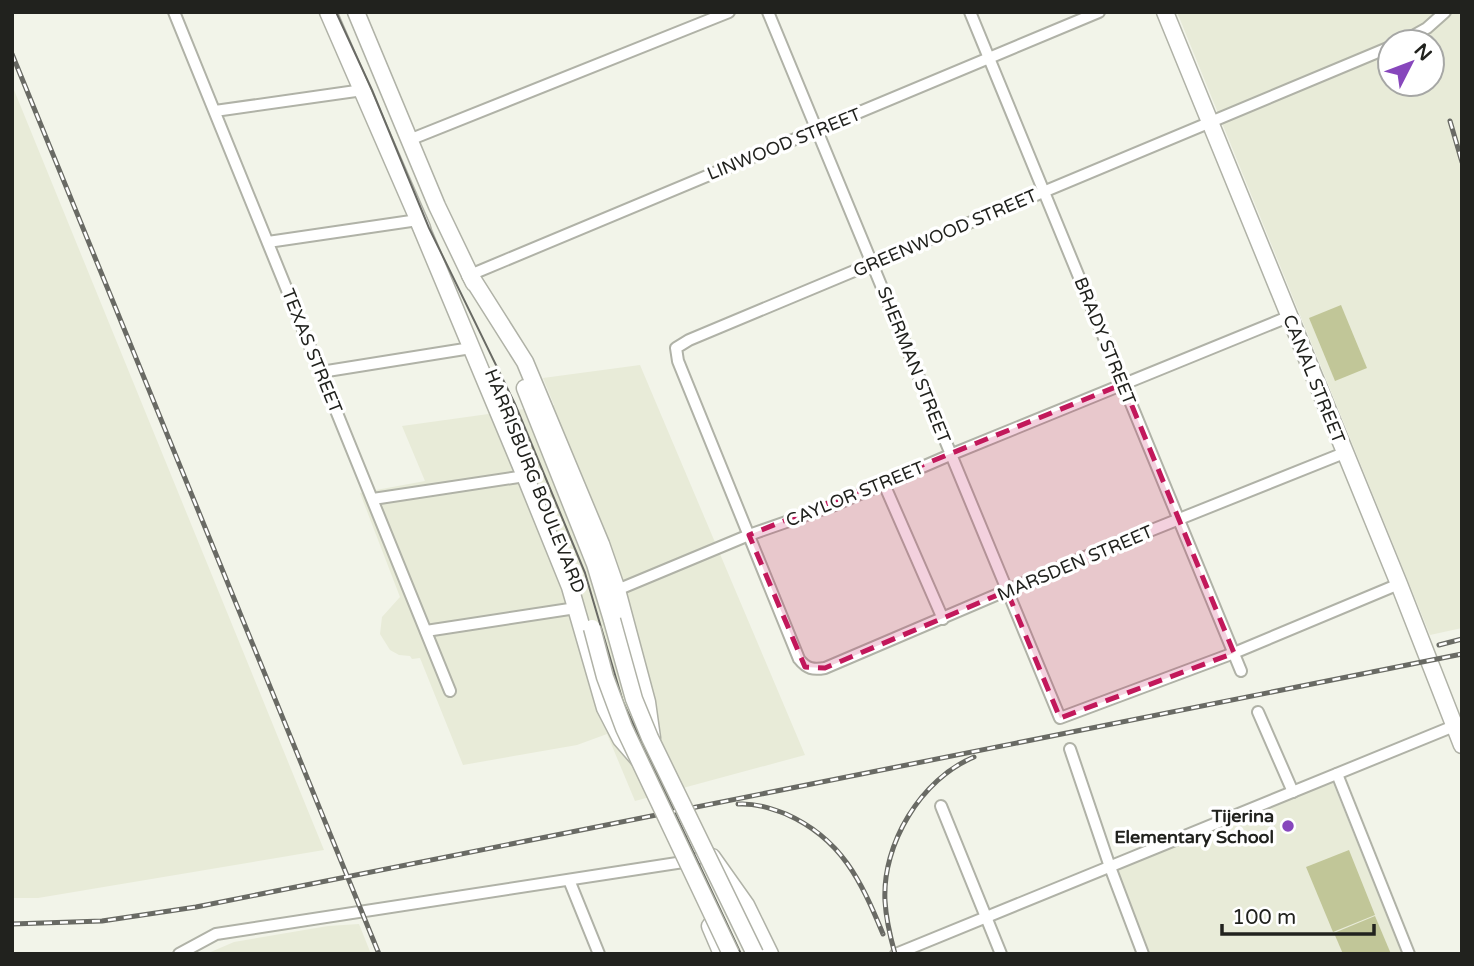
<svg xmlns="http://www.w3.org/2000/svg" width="1474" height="966" font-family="'Varela Round',sans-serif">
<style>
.built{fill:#e8ebd8;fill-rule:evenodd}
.green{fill:#c1c698}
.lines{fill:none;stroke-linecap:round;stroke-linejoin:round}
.street-casing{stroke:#b0b2a7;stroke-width:14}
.secondary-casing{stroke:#b0b2a7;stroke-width:19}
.street{stroke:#fff;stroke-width:10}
.secondary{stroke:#fff;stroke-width:16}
.tram{stroke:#696a64;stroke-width:2}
.rail-casing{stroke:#696a64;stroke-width:5}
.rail{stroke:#fff;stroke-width:2.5;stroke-dasharray:8;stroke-linecap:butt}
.secondary-bridge-casing{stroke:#b0b2a7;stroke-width:19;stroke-linecap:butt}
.secondary-bridge{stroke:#fff;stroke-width:16}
.marked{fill:#c2185b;fill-opacity:0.2;stroke:#c2185b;stroke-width:5;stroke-dasharray:14 9;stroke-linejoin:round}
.poi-dot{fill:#8747bc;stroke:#fff;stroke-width:2.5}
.labels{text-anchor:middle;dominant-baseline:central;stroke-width:7;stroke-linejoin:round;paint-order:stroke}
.street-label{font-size:18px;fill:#21221e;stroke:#fff}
.poi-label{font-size:18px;font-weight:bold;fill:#21221e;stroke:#fff;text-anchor:end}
</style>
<rect width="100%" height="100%" fill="#f2f4e9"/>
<g class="built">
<path d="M 1177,12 L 1462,12 L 1462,628 L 1430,635 ZM 1390,42 L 1432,42 L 1432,84 L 1390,84 Z"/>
<path d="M 12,85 L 324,850 L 38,898 L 12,898 Z"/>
<path d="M 640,365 L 805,755 L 635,801 L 607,734 L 577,745 L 463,765 L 420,658 L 412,659 L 410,656 L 399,655 L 390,650 L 380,634 L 382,617 L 400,597 L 360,493 L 425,481 L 402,426 L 554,405 L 543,378 Z"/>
<path d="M 1332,781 L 1403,954 L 1150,954 L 1118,870 Z"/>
<path d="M 359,924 L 371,954 L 206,954 L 234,942 L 328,926 Z"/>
</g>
<g class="green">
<path d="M 1341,305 L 1367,368 L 1335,381 L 1309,318 Z"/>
<path d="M 1349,850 L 1375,915 L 1333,932 L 1306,867 Z"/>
<path d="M 1375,916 L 1391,954 L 1343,954 L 1334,933 Z"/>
</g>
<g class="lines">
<defs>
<g id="street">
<path d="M 174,12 L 450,691"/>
<path d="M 768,12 L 1060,718 L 1234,653 L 1399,584"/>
<path d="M 970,12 L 1241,671"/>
<path d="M 1402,42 L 1427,28 L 1445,12"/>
<path d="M 215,111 L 363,90"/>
<path d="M 409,140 L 729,12"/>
<path d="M 268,242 L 418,220"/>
<path d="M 470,275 L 1099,12"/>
<path d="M 321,372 L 471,348"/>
<path d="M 1344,453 L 1092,554 L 825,668 C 813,670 807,669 799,659 L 678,361 L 676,348 L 689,340 L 1390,47"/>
<path d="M 884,484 L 943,619"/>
<path d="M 373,499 L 525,476"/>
<path d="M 617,590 L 749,535 L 832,506 L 950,455 L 1288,317"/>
<path d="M 426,631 L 576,608"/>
<path d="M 1258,712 L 1293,792"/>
<path d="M 1070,749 L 1110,867 L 1143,954"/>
<path d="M 1337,774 L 1409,954"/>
<path d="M 941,806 L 1001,954"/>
<path d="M 569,880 L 599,954"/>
<path d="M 179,954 L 216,934 L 690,861 L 710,854"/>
<path d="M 896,954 L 1454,726"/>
</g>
<g id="secondary">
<path d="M 328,12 L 422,228"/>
<path d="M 356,12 L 437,206 L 474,283"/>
<path d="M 1165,12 L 1399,584 L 1462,745"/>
<path d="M 418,220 L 525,476 L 570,587 L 605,708 L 621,739 L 660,784 L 680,831"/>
<path d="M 470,275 L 525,362 L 601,544 L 617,590 L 647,702 L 652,738"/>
<path d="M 525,388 L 595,564 L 612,620"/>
<path d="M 712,857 L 746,905 L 770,954"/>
<path d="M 710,926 L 722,954"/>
</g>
</defs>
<use href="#street" class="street-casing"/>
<use href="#secondary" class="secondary-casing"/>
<use href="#street" class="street"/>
<use href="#secondary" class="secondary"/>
<path class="tram" d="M 336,12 L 372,90 L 429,228 L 515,404 L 585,573 L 623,702 L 741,954"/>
<defs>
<g id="rail">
<path d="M 12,54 L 379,954"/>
<path d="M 1450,121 L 1462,162"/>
<path d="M 1439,645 L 1462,639"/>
<path d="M 738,804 C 755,803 770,808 786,814 C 842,839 861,881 883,934"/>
<path d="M 12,924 L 102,921 L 196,907 L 1462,654"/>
<path d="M 895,954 C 890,936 886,919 885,901 C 882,844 921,779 974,757"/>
</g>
</defs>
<use href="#rail" class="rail-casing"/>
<use href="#rail" class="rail"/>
<defs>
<g id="secondary-bridge">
<path d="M 612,620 L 634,699 L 650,738 L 755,954"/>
<path d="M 592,628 L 605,677 L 624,728 L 731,954"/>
</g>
</defs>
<use href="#secondary-bridge" class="secondary-bridge-casing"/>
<use href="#secondary-bridge" class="secondary-bridge"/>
</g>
<path class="marked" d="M 1123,384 L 1234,653 L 1060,718 L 1007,591 L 825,668 L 805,667 L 749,535 Z"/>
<circle class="poi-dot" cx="1288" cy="826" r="7"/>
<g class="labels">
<g class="street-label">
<text transform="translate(784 144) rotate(-22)">LINWOOD STREET</text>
<text transform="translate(945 233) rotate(-23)">GREENWOOD STREET</text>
<text transform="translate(1105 341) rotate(68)">BRADY STREET</text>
<text transform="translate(312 351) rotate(68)">TEXAS STREET</text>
<text transform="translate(914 365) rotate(68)">SHERMAN STREET</text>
<text transform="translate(1314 379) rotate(68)">CANAL STREET</text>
<text transform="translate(535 481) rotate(68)">HARRISBURG BOULEVARD</text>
<text transform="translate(855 494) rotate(-22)">CAYLOR STREET</text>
<text transform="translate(1075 563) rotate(-23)">MARSDEN STREET</text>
</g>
<g class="poi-label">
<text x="1274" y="816">Tijerina<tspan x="1274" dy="21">Elementary School</tspan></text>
</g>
</g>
<rect width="1474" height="966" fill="none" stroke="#21221e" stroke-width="28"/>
<g transform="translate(1411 63) rotate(48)"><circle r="33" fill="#ffffff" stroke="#a6a7a5" stroke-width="2"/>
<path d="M0-5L12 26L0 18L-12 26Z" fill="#8747bc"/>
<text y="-10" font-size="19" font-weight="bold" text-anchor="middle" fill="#21221e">N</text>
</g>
<path d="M1222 924v10h152v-10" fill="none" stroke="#21221e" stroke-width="3.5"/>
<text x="1232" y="924" font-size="21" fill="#21221e" stroke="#ffffff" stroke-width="5" paint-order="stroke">100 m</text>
</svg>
